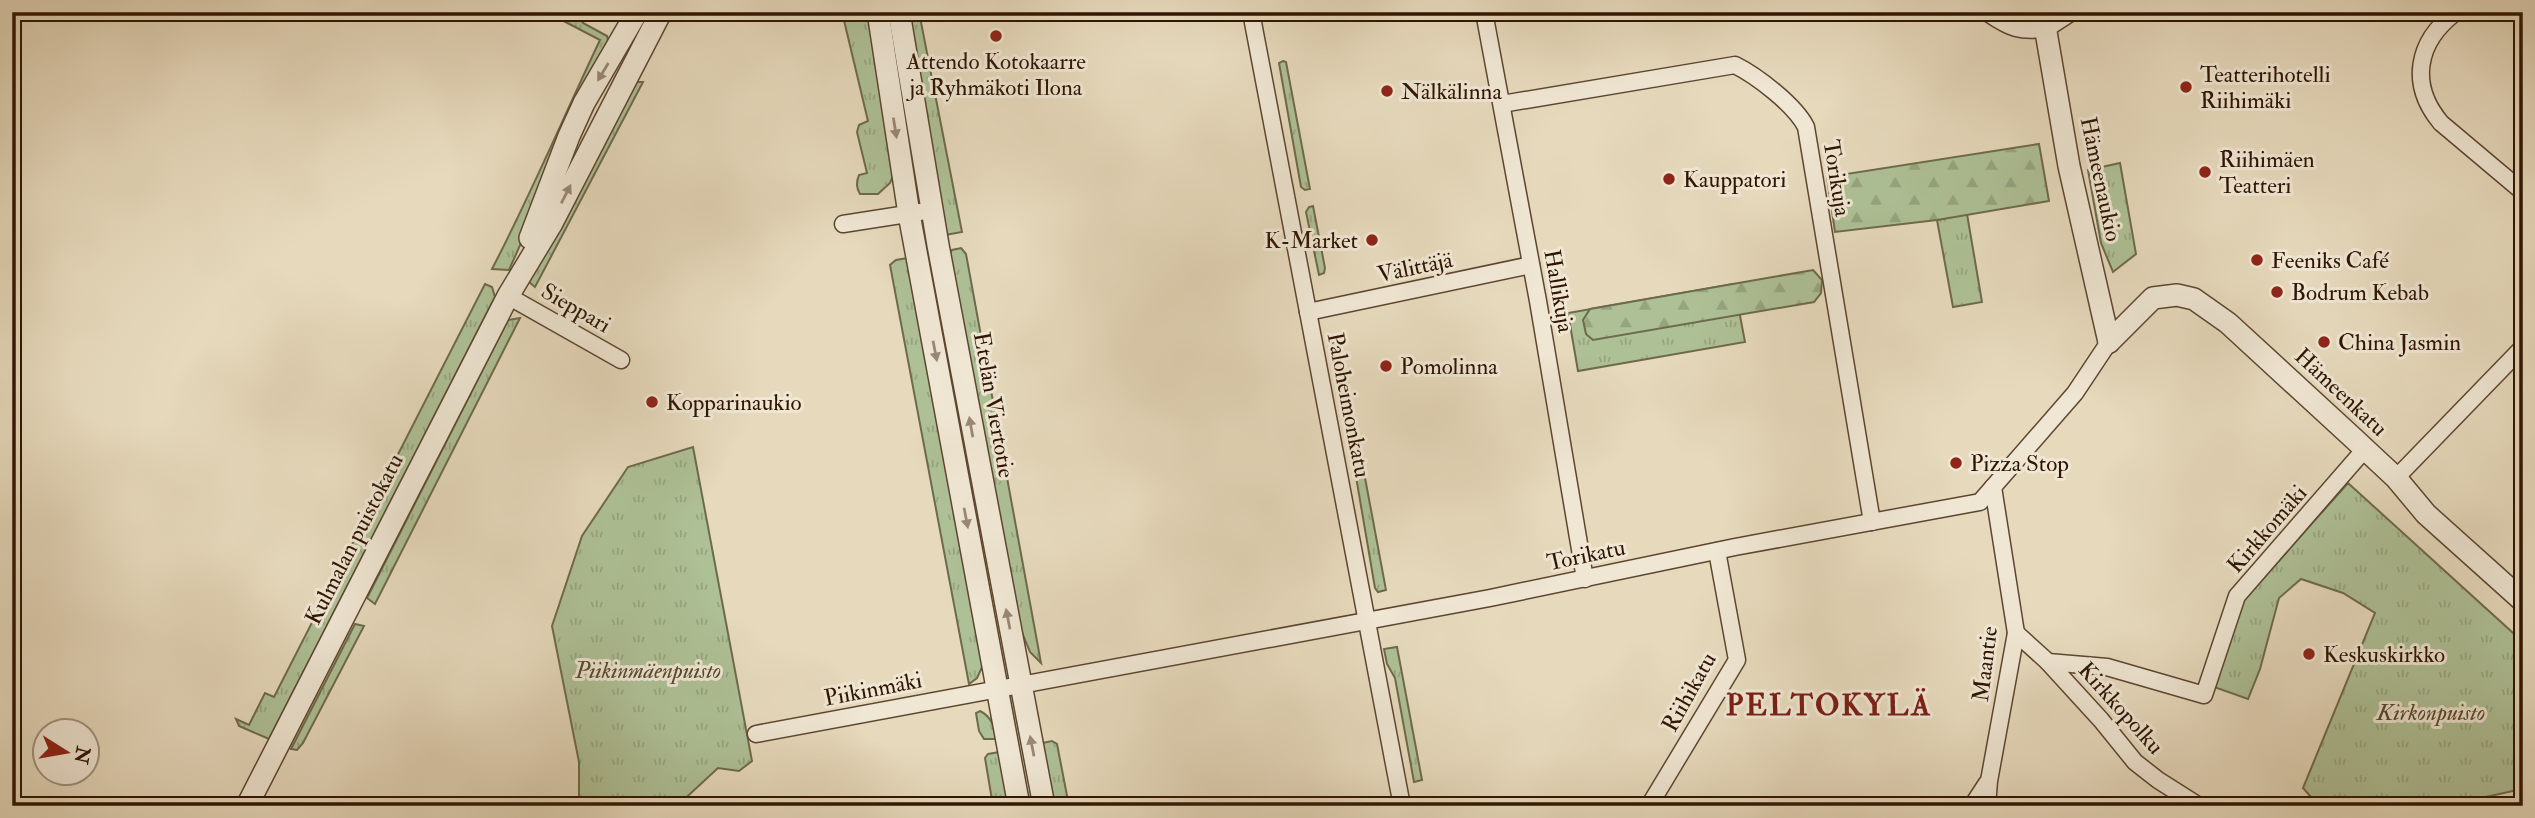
<svg xmlns="http://www.w3.org/2000/svg" width="2535" height="818" font-family="'IM FELL Double Pica',serif">
<style>
.grass{fill:url(#grass-tufts);stroke:#6e6a4c;stroke-width:2}
.forest{fill:url(#forest-firs);stroke:#6e6a4c;stroke-width:2}
.lines{fill:none;stroke-linecap:round;stroke-linejoin:round}
.minor-casing{stroke:#5d4630;stroke-width:19}
.tertiary-casing{stroke:#5d4630;stroke-width:24}
.minor{stroke:#efe6d3;stroke-width:16}
.tertiary{stroke:#efe6d3;stroke-width:21}
.oneway{fill:#998875}
.poi-dot{fill:#8f2418;stroke:#efe6d3;stroke-width:2.5}
.labels{text-anchor:middle;dominant-baseline:central;stroke-width:6;stroke-linejoin:round;paint-order:stroke}
.poi-label{font-size:23px;fill:#2f1502;stroke:#efe6d3;text-anchor:start}
.street-label{font-size:23px;fill:#2f1502;stroke:#efe6d3}
.park-label{font-size:23px;font-style:italic;fill:#55482e;stroke:#efe6d3}
.district-label{font-size:30px;font-weight:bold;letter-spacing:2px;fill:#7a1f14;stroke:#efe6d3}
</style>
<defs>
<pattern id="grass-tufts" width="24" height="20" patternUnits="userSpaceOnUse" patternTransform="scale(1.75)"><rect width="24" height="20" fill="#aec096"/><path d="M3 7l-1-3M5 7V3M7 7l1-3M15 17l-1-3M17 17v-4M19 17l1-3" fill="none" stroke="#96a480"/></pattern>
<pattern id="forest-firs" width="22" height="20" patternUnits="userSpaceOnUse" patternTransform="scale(1.75)"><rect width="22" height="20" fill="#aec096"/><path d="M5 1l3.5 6h-7zM16 11l3.5 6h-7z" fill="#96a480"/></pattern>
</defs>
<rect width="100%" height="100%" fill="#e6d9bc"/>
<filter id="stains"><feTurbulence type="fractalNoise" baseFrequency=".00286" numOctaves="4"/><feColorMatrix values="0 0 0 0 .2 0 0 0 0 .09 0 0 0 0 .02 0 0 0 .5 -.17"/></filter>
<radialGradient id="worn" r=".72"><stop offset=".6" stop-color="#630" stop-opacity="0"/><stop offset="1" stop-color="#630" stop-opacity=".3"/></radialGradient>
<g class="grass">
<path d="M 559,12 L 575,12 L 583,23 L 607,36 L 609,45 L 509,270 L 492,269 C 531,194 564,116 600,40 L 556,17 Z"/>
<path d="M 842,12 L 870,12 L 893,176 L 890,183 L 878,194 L 860,194 C 856,188 856,182 859,175 L 867,173 L 857,132 L 859,125 L 868,121 Z"/>
<path d="M 905,12 L 919,12 L 962,232 L 945,235 Z"/>
<path d="M 1283,61 L 1286,62 L 1310,189 L 1305,190 L 1301,187 L 1279,63 Z"/>
<path d="M 635,82 L 643,82 L 535,287 L 529,282 Z"/>
<path d="M 2120,163 L 2136,254 L 2113,272 L 2101,243 L 2088,170 Z"/>
<path d="M 1313,206 L 1325,268 L 1324,273 L 1319,275 L 1306,212 L 1309,207 Z"/>
<path d="M 1967,214 L 1982,302 L 1953,307 L 1937,220 Z"/>
<path d="M 961,248 L 966,254 L 1041,663 L 1030,652 L 1018,623 L 949,255 L 952,250 Z"/>
<path d="M 908,258 L 984,663 L 977,678 L 969,684 L 890,265 L 896,260 Z"/>
<path d="M 485,284 L 492,287 L 495,297 L 269,739 L 239,726 L 236,719 L 249,725 L 265,693 L 274,697 Z"/>
<path d="M 1734,284 L 1745,342 L 1578,371 L 1568,313 Z"/>
<path d="M 520,318 L 375,604 L 367,598 L 508,320 Z"/>
<path d="M 1338,341 L 1340,344 L 1352,409 L 1345,409 L 1342,403 L 1332,342 Z"/>
<path d="M 1354,419 L 1386,590 L 1378,592 L 1375,588 L 1347,424 Z"/>
<path d="M 693,447 L 752,761 L 739,771 L 718,768 L 677,806 L 579,806 L 579,762 L 552,626 L 582,536 L 628,467 Z"/>
<path d="M 2348,483 L 2523,642 L 2523,773 L 2520,775 L 2522,789 L 2445,806 L 2319,806 L 2303,788 L 2375,613 L 2343,593 L 2301,579 L 2279,598 L 2260,669 L 2248,699 L 2214,687 L 2243,601 Z"/>
<path d="M 355,624 L 364,626 L 303,743 L 297,750 L 291,749 Z"/>
<path d="M 1397,647 L 1422,780 L 1414,782 L 1395,678 L 1387,664 L 1384,649 Z"/>
<path d="M 980,711 C 991,716 995,728 998,739 L 984,739 L 979,731 L 976,713 Z"/>
<path d="M 1052,741 L 1057,744 L 1069,806 L 1053,806 L 1042,743 Z"/>
<path d="M 1000,752 L 1010,806 L 993,806 L 985,758 L 988,754 Z"/>
</g>
<g class="forest">
<path d="M 2039,144 L 2049,201 L 1937,220 L 1835,232 L 1827,177 Z"/>
<path d="M 1813,270 L 1822,280 L 1821,293 L 1814,302 L 1593,340 L 1586,334 L 1583,320 L 1590,309 Z"/>
</g>
<g class="lines">
<defs>
<g id="minor">
<path d="M 1251,12 L 1402,806"/>
<path d="M 1484,12 L 1538,301 L 1585,579"/>
<path d="M 2456,12 C 2416,42 2409,85 2441,123 L 2523,192"/>
<path d="M 2045,26 L 2052,25 L 2072,12"/>
<path d="M 1502,104 L 1735,65 C 1757,76 1795,105 1806,127 L 1872,522"/>
<path d="M 843,224 L 920,212"/>
<path d="M 508,296 L 621,360"/>
<path d="M 1308,312 L 1531,265"/>
<path d="M 2396,478 L 2523,347"/>
<path d="M 2016,633 L 2048,662 L 2101,720 L 2135,762 L 2158,780 L 2199,806"/>
<path d="M 2048,662 L 2107,667 L 2204,695 L 2237,596 L 2365,449"/>
<path d="M 756,734 L 1490,598 L 1735,547 L 1980,502 L 2075,393 L 2109,342"/>
<path d="M 1649,806 L 1737,660 L 1717,551"/>
<path d="M 1972,806 L 1987,783"/>
<path d="M 1987,806 L 1989,781 L 2016,633 L 1993,487"/>
</g>
<g id="tertiary">
<path d="M 878,12 L 909,214 L 1019,806"/>
<path d="M 899,12 L 938,245 L 1044,806"/>
<path d="M 1991,12 C 2010,25 2021,30 2045,26 L 2069,166 L 2109,342"/>
<path d="M 530,238 L 569,136 L 584,103 L 637,12"/>
<path d="M 2109,342 L 2153,298 L 2177,295 L 2194,299 L 2228,323 L 2351,436 L 2396,478 L 2426,514 L 2523,601"/>
<path d="M 247,806 L 508,296 L 552,223 L 661,12"/>
</g>
</defs>
<use href="#minor" class="minor-casing"/>
<use href="#tertiary" class="tertiary-casing"/>
<use href="#minor" class="minor"/>
<use href="#tertiary" class="tertiary"/>
</g>
<defs><path id="oneway-solid" d="M-6-.8H1V-3.2L6.5 0L1 3.2V.8H-6Z" transform="scale(1.75)"/></defs>
<g class="oneway">
<use href="#oneway-solid" transform="translate(603 72) rotate(121)"/>
<use href="#oneway-solid" transform="translate(895 128) rotate(81)"/>
<use href="#oneway-solid" transform="translate(566 194) rotate(-63)"/>
<use href="#oneway-solid" transform="translate(935 351) rotate(79)"/>
<use href="#oneway-solid" transform="translate(971 427) rotate(-100)"/>
<use href="#oneway-solid" transform="translate(966 518) rotate(79)"/>
<use href="#oneway-solid" transform="translate(1008 619) rotate(-101)"/>
<use href="#oneway-solid" transform="translate(1032 746) rotate(-101)"/>
</g>
<g class="poi-dot">
<circle cx="996" cy="36" r="7"/>
<circle cx="2186" cy="87" r="7"/>
<circle cx="1387" cy="91" r="7"/>
<circle cx="2205" cy="172" r="7"/>
<circle cx="1669" cy="179" r="7"/>
<circle cx="1372" cy="240" r="7"/>
<circle cx="2257" cy="260" r="7"/>
<circle cx="2277" cy="292" r="7"/>
<circle cx="2324" cy="342" r="7"/>
<circle cx="1386" cy="366" r="7"/>
<circle cx="652" cy="402" r="7"/>
<circle cx="1956" cy="463" r="7"/>
<circle cx="2309" cy="654" r="7"/>
</g>
<g class="labels">
<g class="poi-label">
<text x="996" y="61" text-anchor="middle">Attendo Kotokaarre<tspan x="996" dy="26">ja Ryhmäkoti Ilona</tspan></text>
<text x="2200" y="74">Teatterihotelli<tspan x="2200" dy="26">Riihimäki</tspan></text>
<text x="1401" y="91">Nälkälinna</text>
<text x="2219" y="159">Riihimäen<tspan x="2219" dy="26">Teatteri</tspan></text>
<text x="1683" y="179">Kauppatori</text>
<text x="1358" y="240" text-anchor="end">K-Market</text>
<text x="2271" y="260">Feeniks Café</text>
<text x="2291" y="292">Bodrum Kebab</text>
<text x="2338" y="342">China Jasmin</text>
<text x="1400" y="366">Pomolinna</text>
<text x="666" y="402">Kopparinaukio</text>
<text x="1970" y="463">Pizza Stop</text>
<text x="2323" y="654">Keskuskirkko</text>
</g>
<g class="street-label">
<text transform="translate(1837 178) rotate(81)">Torikuja</text>
<text transform="translate(2101 179) rotate(78)">Hämeenaukio</text>
<text transform="translate(1415 267) rotate(-12)">Välittäjä</text>
<text transform="translate(1559 291) rotate(80)">Hallikuja</text>
<text transform="translate(576 308) rotate(30)">Sieppari</text>
<text transform="translate(2341 392) rotate(43)">Hämeenkatu</text>
<text transform="translate(994 405) rotate(80)">Etelän Viertotie</text>
<text transform="translate(1349 405) rotate(79)">Paloheimonkatu</text>
<text transform="translate(2267 529) rotate(-49)">Kirkkomäki</text>
<text transform="translate(354 539) rotate(-63)">Kulmalan puistokatu</text>
<text transform="translate(1586 555) rotate(-12)">Torikatu</text>
<text transform="translate(1985 664) rotate(-83)">Maantie</text>
<text transform="translate(873 689) rotate(-11)">Piikinmäki</text>
<text transform="translate(1689 692) rotate(-61)">Riihikatu</text>
<text transform="translate(2121 708) rotate(48)">Kirkkopolku</text>
</g>
<g class="park-label">
<text x="648" y="670">Piikinmäenpuisto</text>
<text x="2431" y="712">Kirkonpuisto</text>
</g>
<g class="district-label">
<text x="1829" y="705">PELTOKYLÄ</text>
</g>
</g>
<rect width="2535" height="818" fill="none" stroke="#e6d9bc" stroke-width="42"/>
<rect x="14" y="14" width="2507" height="790" fill="none" stroke="#2f1502" stroke-width="3.5"/>
<rect x="21" y="21" width="2493" height="776" fill="none" stroke="#2f1502" stroke-width="2"/>
<g transform="translate(66 752) rotate(101)"><circle r="33" fill="#efe6d3" stroke="#a2927f" stroke-width="2"/>
<path d="M0-5L12 26L0 18L-12 26Z" fill="#8f2418"/>
<text y="-10" font-size="19" font-weight="bold" text-anchor="middle" fill="#2f1502">N</text>
</g>
<rect width="100%" height="100%" filter="url(#stains)"/>
<rect width="100%" height="100%" fill="url(#worn)"/>
</svg>
